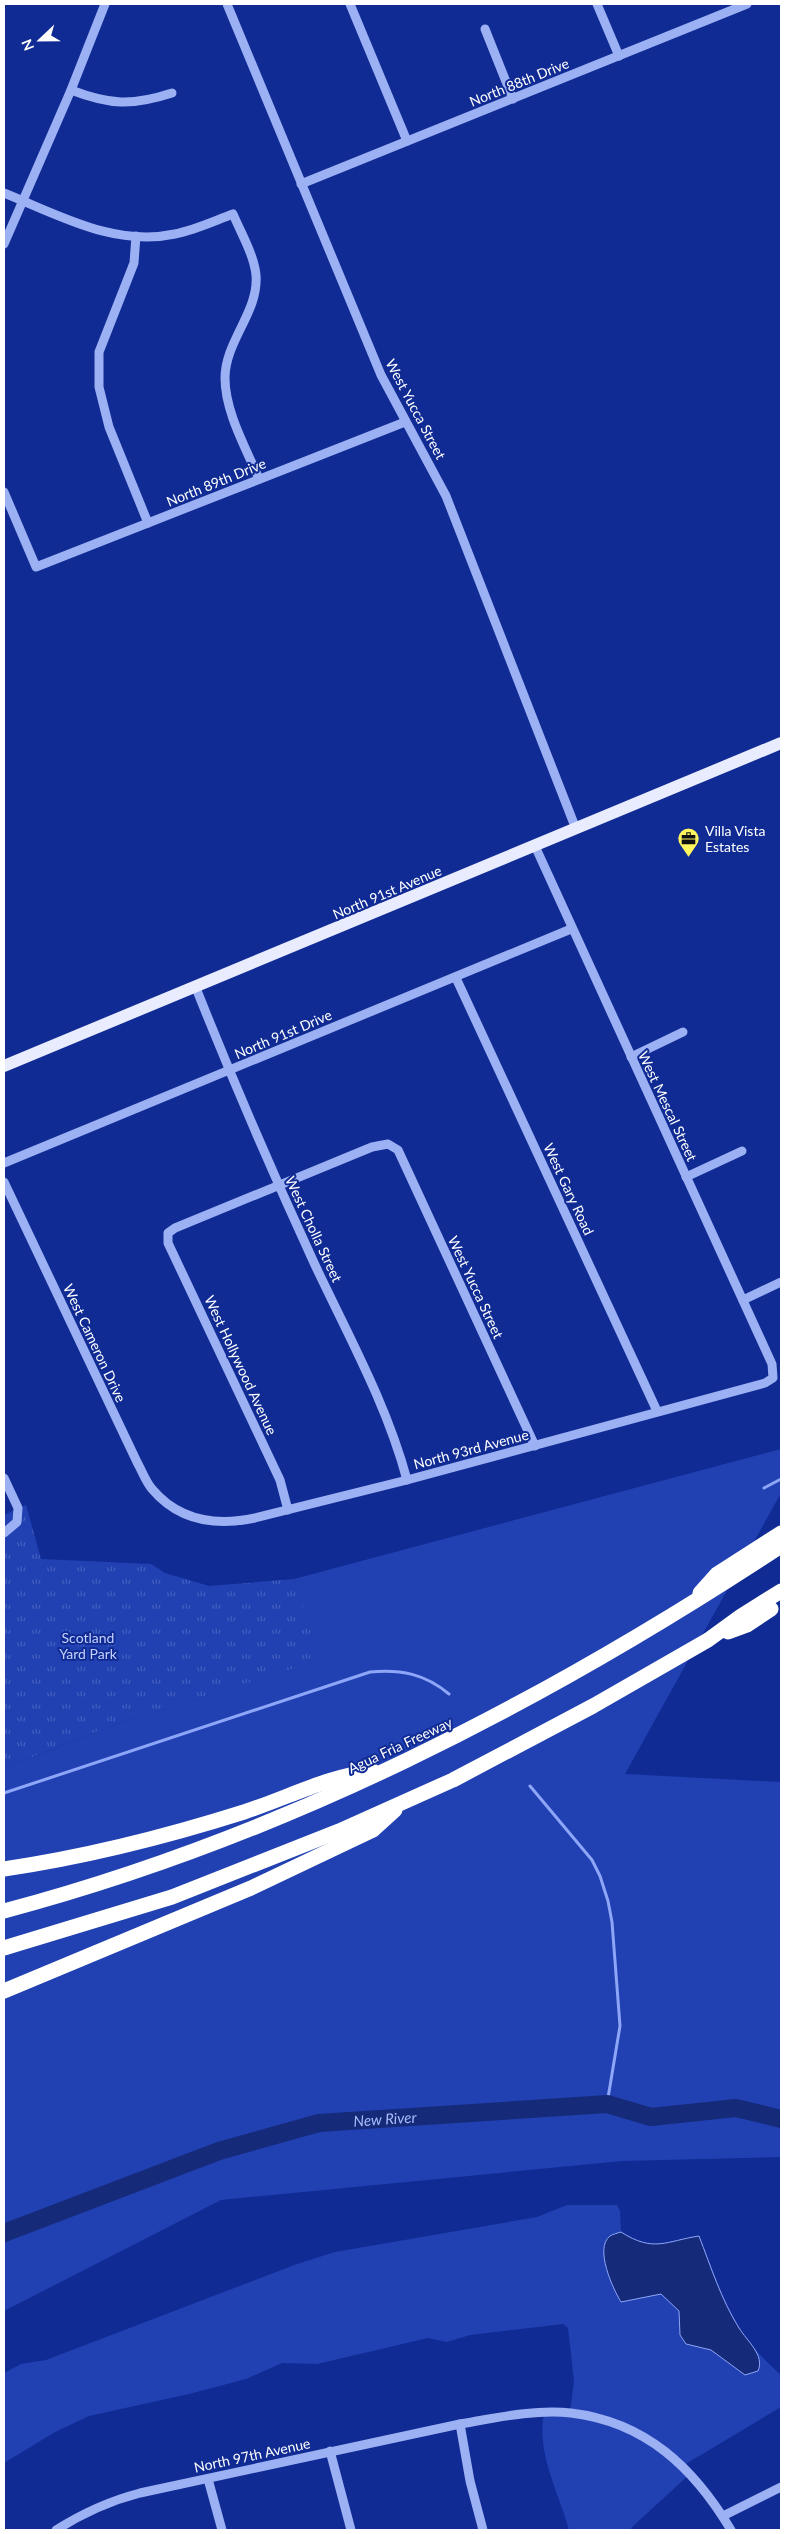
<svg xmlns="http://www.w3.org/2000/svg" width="785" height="2534" font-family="Lato,sans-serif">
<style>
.grass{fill:#2141b3}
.park{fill:url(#park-tufts)}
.water{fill:#162a7a;stroke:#8ea6f7}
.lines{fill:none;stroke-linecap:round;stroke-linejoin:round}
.stream{stroke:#8ea6f7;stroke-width:3}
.river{stroke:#162a7a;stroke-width:18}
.minor{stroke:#9cb0f4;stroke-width:9}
.major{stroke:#e9ecff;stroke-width:12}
.highway{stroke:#fff;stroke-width:15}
.labels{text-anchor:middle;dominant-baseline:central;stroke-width:4;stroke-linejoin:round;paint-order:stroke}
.street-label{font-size:14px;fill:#fff;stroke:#102b93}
.poi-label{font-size:14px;fill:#fff;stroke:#102b93;text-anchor:start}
.park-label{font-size:14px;fill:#c4d1fe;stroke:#102b93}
.water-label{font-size:15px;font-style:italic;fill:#a8bbfa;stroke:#102b93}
</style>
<defs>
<pattern id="park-tufts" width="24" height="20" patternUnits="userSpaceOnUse" patternTransform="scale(1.25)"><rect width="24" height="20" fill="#2141b3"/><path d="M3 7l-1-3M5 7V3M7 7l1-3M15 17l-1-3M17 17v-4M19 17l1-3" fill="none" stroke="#425ebe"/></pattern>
</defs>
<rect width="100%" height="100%" fill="#102b93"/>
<g class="grass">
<path d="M 781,1449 L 781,1493 L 625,1774 L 781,1782 L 781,2157 L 622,2161 L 221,2200 L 4,2311 L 4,1768 L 114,1725 L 319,1660 L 294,1579 Z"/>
<path d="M 567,2205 L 617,2205 L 620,2211 L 621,2232 C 654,2253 666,2241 699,2236 C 723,2294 731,2332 781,2375 L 781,2407 L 684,2465 L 691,2473 L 631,2528 L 632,2530 L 569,2530 C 559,2493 536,2453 544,2413 L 570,2413 L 574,2381 L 568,2328 L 563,2324 L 470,2335 L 447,2342 L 428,2338 L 317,2364 L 282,2363 L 246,2379 L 189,2394 L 89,2416 L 55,2432 L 4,2463 L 4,2373 L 21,2364 L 46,2360 L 297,2264 L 335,2252 L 537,2217 Z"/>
</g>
<path class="park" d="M 26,1505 L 41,1559 L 151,1564 L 165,1573 L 209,1586 L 294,1579 L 320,1660 L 114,1725 L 4,1768 L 4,1515 Z"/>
<path class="water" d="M 621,2232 C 654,2253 666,2241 699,2236 C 711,2267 721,2299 739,2328 C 747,2341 765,2355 758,2371 L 745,2375 L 711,2350 L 686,2344 L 680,2335 L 679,2311 L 661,2294 L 621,2302 C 613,2289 594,2248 610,2236 C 613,2234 618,2233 621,2232 Z"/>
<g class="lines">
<g class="stream">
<path d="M 764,1488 L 781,1479"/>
<path d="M 530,1786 L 592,1860 L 600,1876 L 608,1901 L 612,1922 L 620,2026 L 607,2104"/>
<path d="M 4,1793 L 370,1672 C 401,1669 425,1674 449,1694"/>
</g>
<path class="river" id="s1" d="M 4,2233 L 219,2151 L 319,2123 L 607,2104 L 651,2117 L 736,2108 L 781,2119"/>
<g class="minor">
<path d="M 227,4 L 381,375 L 446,496 L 576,829"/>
<path d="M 350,4 L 407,141"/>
<path d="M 597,4 L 619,56"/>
<path d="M 485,29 L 513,99"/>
<path d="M 71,90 C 110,105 132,106 172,93"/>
<path d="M 301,184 L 747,4"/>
<path d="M 4,193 C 59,215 114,247 175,234 C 195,230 214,221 233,214 C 241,233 254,255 256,275 C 259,312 225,341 225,378 C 225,412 246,448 259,479"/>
<path d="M 136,236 L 134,263 L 99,352 L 99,387 L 109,427 L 148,523"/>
<path d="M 4,244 L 71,90 L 105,4"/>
<path d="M 4,492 L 36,567 L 405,422"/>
<path d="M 456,978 L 657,1411"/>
<path d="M 196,988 C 233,1081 273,1174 315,1265 C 348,1335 387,1405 407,1480"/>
<path d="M 631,1057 L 683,1032"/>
<path d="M 4,1163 L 571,929"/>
<path d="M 686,1177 L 742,1151"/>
<path d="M 4,1182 L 137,1462 C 142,1471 146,1482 152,1489 C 179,1521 217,1526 255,1518 L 407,1480 L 765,1383 L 773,1378 L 772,1364 L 535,846"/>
<path d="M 743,1300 L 781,1282"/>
<path d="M 4,1478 L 18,1508 L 17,1522 L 4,1533"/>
<path d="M 288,1510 L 280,1480 L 168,1243 L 168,1233 L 175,1228 L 372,1147 L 388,1144 L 398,1150 L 535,1446"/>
<path d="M 460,2424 L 470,2481 L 483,2530"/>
<path d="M 330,2451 L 351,2530"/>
<path d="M 208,2479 L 222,2530"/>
<path d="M 723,2516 L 781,2487"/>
<path d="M 56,2530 C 83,2513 109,2501 140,2493 L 460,2424 C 495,2418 535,2409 571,2413 C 646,2422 694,2468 731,2530"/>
</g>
<path class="major" d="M 4,1066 L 781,743"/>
<g class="highway">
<path d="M 700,1593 L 717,1574 L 781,1533"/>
<path d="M 728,1632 L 747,1625 L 771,1609"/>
<path d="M 4,1869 C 85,1857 165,1837 244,1812 C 287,1798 328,1776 373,1771"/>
<path d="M 4,1911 C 283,1837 541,1704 781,1546"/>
<path d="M 4,1948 L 172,1897 L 339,1831 L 453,1780 L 593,1706 L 708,1640 L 741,1616 L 781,1591"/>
<path d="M 4,1991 L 251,1888 L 373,1830 L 395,1810"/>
</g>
</g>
<defs>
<symbol id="office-pin" viewBox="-11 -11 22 30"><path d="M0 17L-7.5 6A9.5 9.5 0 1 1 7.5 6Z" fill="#fff65f" stroke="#102b93"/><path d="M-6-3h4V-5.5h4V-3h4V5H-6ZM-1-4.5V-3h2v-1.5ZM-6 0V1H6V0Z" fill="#111"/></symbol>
</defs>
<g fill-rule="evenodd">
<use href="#office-pin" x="676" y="826" width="25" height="34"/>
</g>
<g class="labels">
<g class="street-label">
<text transform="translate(519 82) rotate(-22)">North 88th Drive</text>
<text transform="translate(416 409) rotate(62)">West Yucca Street</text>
<text transform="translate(216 482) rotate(-22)">North 89th Drive</text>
<text transform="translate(387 892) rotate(-23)">North 91st Avenue</text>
<text transform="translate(283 1034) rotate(-23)">North 91st Drive</text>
<text transform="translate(668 1106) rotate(65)">West Mescal Street</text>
<text transform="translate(569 1189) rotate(65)">West Gary Road</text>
<text transform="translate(314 1229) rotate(65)">West Cholla Street</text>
<text transform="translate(476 1287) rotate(65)">West Yucca Street</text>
<text transform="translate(95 1343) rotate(65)">West Cameron Drive</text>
<text transform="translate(241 1365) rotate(65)">West Hollywood Avenue</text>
<text transform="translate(471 1449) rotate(-15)">North 93rd Avenue</text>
<text transform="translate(400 1745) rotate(-25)">Agua Fria Freeway</text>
<text transform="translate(252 2455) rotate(-12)">North 97th Avenue</text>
</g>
<g class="poi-label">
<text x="705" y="830">Villa Vista<tspan x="705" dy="16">Estates</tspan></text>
</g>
<g class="park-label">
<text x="88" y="1637">Scotland<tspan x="88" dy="16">Yard Park</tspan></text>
</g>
<g class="water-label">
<text stroke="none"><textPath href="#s1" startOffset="400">New River</textPath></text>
</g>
</g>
<rect width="785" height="2534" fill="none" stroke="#ffffff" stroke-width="10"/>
<g transform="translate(40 40) rotate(248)" stroke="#102b93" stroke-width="4" paint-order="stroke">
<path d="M0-4L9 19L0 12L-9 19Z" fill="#ffffff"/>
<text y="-8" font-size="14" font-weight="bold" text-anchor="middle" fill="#ffffff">N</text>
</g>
</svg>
